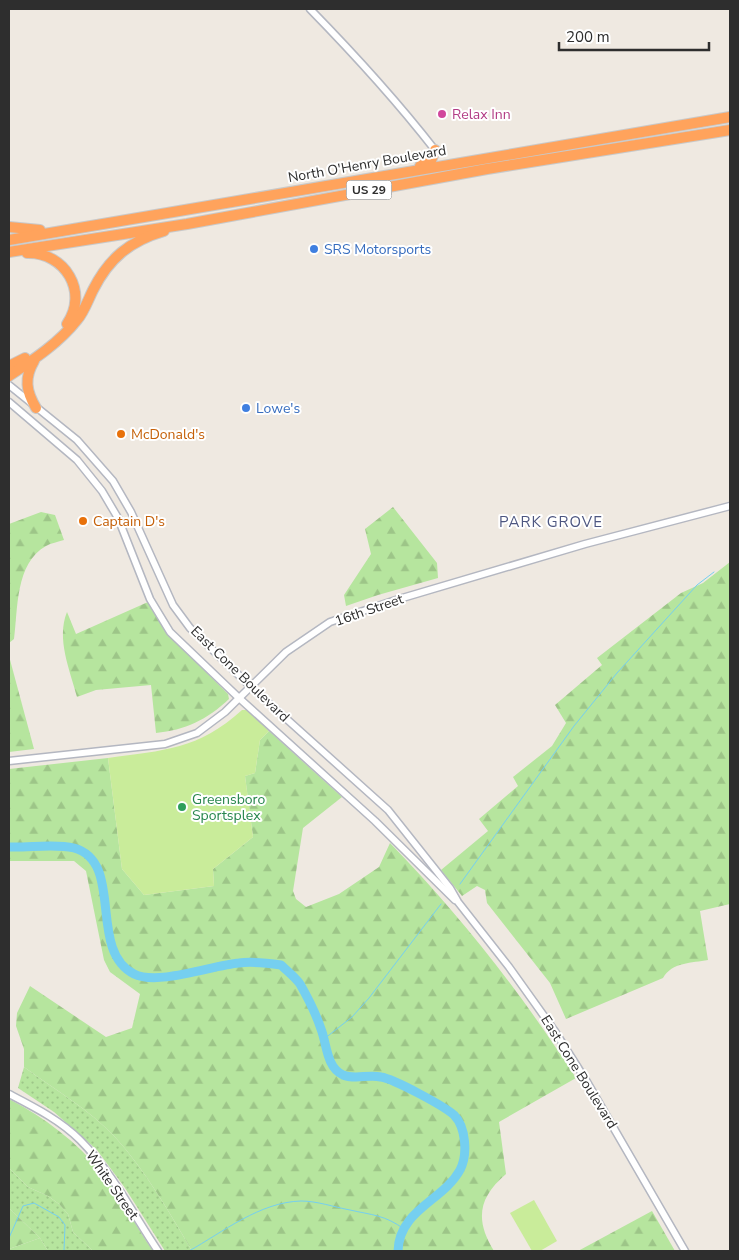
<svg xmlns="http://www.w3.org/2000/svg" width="739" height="1260" font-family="'Nunito Sans',sans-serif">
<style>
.grass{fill:url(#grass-dots)}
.forest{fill:url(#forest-firs)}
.park{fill:#b6e59e}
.pitch{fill:#c9ec9a}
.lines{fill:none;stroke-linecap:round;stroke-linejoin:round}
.stream{stroke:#75cff0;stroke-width:1}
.river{stroke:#75cff0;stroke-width:9}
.minor-casing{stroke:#b4b7c1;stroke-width:9}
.highway-casing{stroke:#c9c9c9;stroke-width:12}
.minor{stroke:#fff;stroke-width:6}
.highway{stroke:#ffa35c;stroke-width:10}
.hotel-dot{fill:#d1479c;stroke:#fff;stroke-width:2}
.shop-dot{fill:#3f7fe0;stroke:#fff;stroke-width:2}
.food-dot{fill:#e8710a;stroke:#fff;stroke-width:2}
.leisure-dot{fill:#2e9e5b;stroke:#fff;stroke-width:2}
.labels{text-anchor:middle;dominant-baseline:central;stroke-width:4;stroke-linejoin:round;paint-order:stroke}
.shield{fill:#fff;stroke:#6d6d6d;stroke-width:1}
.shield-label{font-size:12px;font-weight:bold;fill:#2e2e2e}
.hotel-label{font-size:14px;fill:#b23c85;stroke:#fff;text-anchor:start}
.street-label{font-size:14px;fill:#2e2e2e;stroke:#fff}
.shop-label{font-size:14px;fill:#366cbe;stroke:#fff;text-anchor:start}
.food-label{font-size:14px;fill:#c56008;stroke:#fff;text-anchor:start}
.leisure-label{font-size:14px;fill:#27864d;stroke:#fff;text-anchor:start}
.neighbourhood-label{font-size:15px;letter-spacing:1px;fill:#4d5680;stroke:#fff}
</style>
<defs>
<pattern id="grass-dots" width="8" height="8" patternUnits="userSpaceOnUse" patternTransform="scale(1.25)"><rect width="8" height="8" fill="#b6e59e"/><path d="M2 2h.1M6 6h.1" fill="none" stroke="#9dc588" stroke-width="1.8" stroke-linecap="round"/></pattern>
<pattern id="forest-firs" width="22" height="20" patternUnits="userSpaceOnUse" patternTransform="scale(1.25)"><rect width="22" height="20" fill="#b6e59e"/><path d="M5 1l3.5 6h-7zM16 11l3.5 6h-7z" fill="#9dc588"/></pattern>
</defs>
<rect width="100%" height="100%" fill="#efe9e1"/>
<g class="grass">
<path d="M 24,1067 C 54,1089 90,1110 115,1137 C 146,1171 169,1212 192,1251 L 165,1251 L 125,1188 L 97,1150 L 54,1112 L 18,1088 Z"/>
<path d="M 9,1168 L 28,1187 L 48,1196 L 59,1204 L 68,1214 L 73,1232 L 93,1251 L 48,1251 L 40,1238 L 9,1208 Z"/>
</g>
<g class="forest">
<path d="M 393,507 L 437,563 L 438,578 L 378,595 L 346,606 L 344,595 L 371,554 L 365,529 Z"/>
<path d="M 41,512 L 55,515 L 64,540 C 58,542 51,543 46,546 C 15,563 18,610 14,639 L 9,643 L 9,524 Z"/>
<path d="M 730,562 L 730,904 L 700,911 L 708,960 C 692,963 672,962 663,978 L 566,1019 L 550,983 L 487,903 L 485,890 L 477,886 L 462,896 L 441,870 L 488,831 L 479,819 L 518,786 L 513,777 L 552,746 L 566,723 L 555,705 L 602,665 L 597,658 L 681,593 L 703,583 Z"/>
<path d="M 148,602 L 165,631 L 228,694 L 229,699 C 207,720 185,730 156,733 L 151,685 L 96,690 L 77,697 C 70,670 56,639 67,612 L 76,634 Z"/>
<path d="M 9,656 L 34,749 L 9,752 Z"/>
<path d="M 269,731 L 342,797 L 303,828 L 293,891 L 296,899 L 306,907 L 339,894 L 379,867 L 390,843 C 461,916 521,993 576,1078 L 499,1122 L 506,1174 C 478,1198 475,1220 494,1251 L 192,1251 C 169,1212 146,1171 115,1137 C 90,1110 54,1089 24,1067 L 24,1049 L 16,1026 L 17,1013 L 30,986 L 106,1037 L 132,1028 L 140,994 L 110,972 L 104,960 L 86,871 L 74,861 L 9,861 L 9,769 L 108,758 L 122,869 L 144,895 L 214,886 L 213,869 L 253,837 L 245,776 L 255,773 L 260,740 Z"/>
<path d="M 9,1099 C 45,1118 76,1141 102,1173 C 121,1197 136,1226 153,1251 L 93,1251 L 73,1232 L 68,1214 L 59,1204 L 48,1196 L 28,1187 L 9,1168 Z"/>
<path d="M 9,1208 L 40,1238 L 9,1249 Z"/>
<path d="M 652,1211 L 675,1251 L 578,1251 Z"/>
</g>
<path class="park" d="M 40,1238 L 48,1251 L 9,1251 L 9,1249 Z"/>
<g class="pitch">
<path d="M 242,710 L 247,710 L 269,731 L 260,740 L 255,773 L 245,776 L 253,837 L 213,869 L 214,886 L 144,895 L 122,869 L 108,758 C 164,750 198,750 242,710 Z"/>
<path d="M 534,1200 L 557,1241 L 540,1251 L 532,1251 L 510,1213 Z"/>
</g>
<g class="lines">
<g class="stream">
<path d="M 460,884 L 574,726 L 617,673 L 697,585 L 714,572"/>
<path d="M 324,1039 L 352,1017 L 369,998 L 441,904"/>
<path d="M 9,1238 L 23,1206 L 34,1203 L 59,1217 L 65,1225 L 64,1251"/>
<path d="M 189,1251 C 223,1232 260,1202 301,1201 C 317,1201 334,1207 350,1210 C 372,1215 385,1215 404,1229"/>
</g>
<path class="river" d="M 9,847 C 29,848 54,843 74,848 C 125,862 87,950 134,974 C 158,986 213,965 239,963 C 253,961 267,963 281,965 C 287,971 295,977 300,984 C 308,998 316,1014 321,1029 C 327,1044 326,1067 343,1075 C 355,1080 368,1074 381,1077 C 394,1079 444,1106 454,1115 C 466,1127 468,1155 460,1170 C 443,1201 399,1210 398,1251"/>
<defs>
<g id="minor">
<path d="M 310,9 C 354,54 396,100 435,150"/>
<path d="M 9,385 L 77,440 L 113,481 L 131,512 L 173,605 L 190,628 L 251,687 L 388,810 L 450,888 L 458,902 L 509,967 L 554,1030 L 587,1082 L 685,1251"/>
<path d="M 9,402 L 77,460 L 102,491 L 118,518 L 150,599 L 170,632 L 239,698 L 375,821 L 455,900"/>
<path d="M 9,761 L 165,744 L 197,733 L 225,712 L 286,652 L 330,622 L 399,599 L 585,544 L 730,506"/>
<path d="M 9,1094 C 34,1107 60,1120 80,1140 C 112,1172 133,1214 158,1251"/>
</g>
<g id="highway">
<path d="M 420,166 L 431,161 L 435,150"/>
<path d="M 9,227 L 40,230"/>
<path d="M 9,240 L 730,117"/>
<path d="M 9,252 L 187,224 L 487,169 L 730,130"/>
<path d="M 27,253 C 65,252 89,292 67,324"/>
<path d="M 34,361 C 24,378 26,391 36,408"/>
<path d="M 9,366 L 25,358"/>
<path d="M 9,376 C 33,360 59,343 77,320 C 84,312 88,300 93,290 C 109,258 130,241 164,231"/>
</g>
</defs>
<use href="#minor" class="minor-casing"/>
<use href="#highway" class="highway-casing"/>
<use href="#minor" class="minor"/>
<use href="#highway" class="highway"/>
</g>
<circle class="hotel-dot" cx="442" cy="114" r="5"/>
<g class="shop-dot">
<circle cx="314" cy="249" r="5"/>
<circle cx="246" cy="408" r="5"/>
</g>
<g class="food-dot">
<circle cx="121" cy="434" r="5"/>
<circle cx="83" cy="521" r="5"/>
</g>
<circle class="leisure-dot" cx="182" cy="807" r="5"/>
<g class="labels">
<rect class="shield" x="346.5" y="180.5" width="45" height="19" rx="4"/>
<g class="shield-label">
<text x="369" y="190">US 29</text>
</g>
<g class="hotel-label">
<text x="452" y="114">Relax Inn</text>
</g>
<g class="street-label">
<text transform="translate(367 164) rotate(-10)">North O'Henry Boulevard</text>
<text transform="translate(369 610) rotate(-19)">16th Street</text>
<text transform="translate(240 674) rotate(44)">East Cone Boulevard</text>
<text transform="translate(579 1072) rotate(58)">East Cone Boulevard</text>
<text transform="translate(112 1185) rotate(55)">White Street</text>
</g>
<g class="shop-label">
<text x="324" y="249">SRS Motorsports</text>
<text x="256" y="408">Lowe's</text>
</g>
<g class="food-label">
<text x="131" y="434">McDonald's</text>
<text x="93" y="521">Captain D's</text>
</g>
<g class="leisure-label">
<text x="192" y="799">Greensboro<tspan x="192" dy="16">Sportsplex</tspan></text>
</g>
<g class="neighbourhood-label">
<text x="551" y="522">PARK GROVE</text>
</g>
</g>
<rect width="739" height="1260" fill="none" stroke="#2e2e2e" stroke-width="20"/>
<path d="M559 42v8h150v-8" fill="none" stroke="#2e2e2e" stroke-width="2.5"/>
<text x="566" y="42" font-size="15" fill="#2e2e2e" stroke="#ffffff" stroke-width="4" paint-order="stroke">200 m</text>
</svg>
